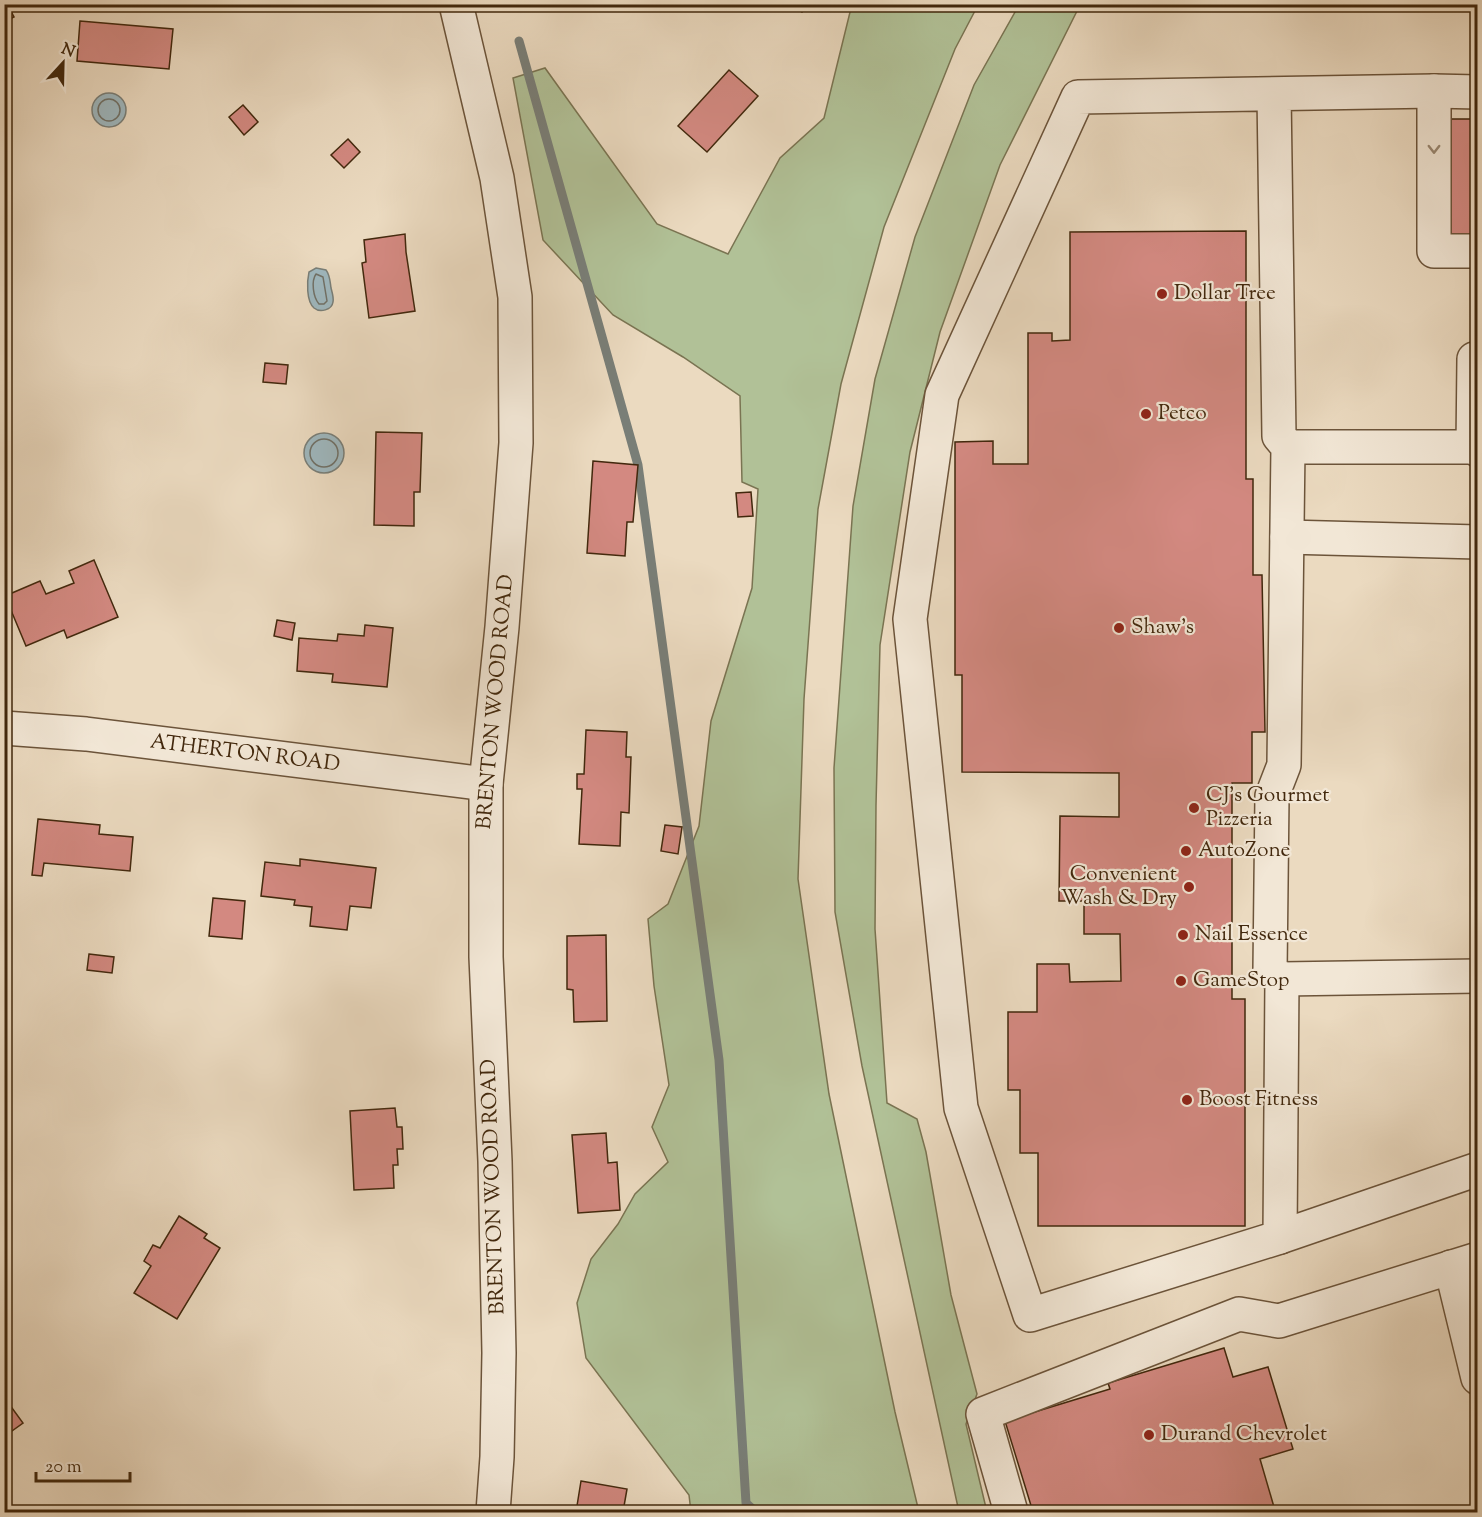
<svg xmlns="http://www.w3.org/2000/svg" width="1482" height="1517" font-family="'Sorts Mill Goudy',serif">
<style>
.green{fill:#b1c197;stroke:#7a7452;stroke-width:1.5}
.water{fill:#9eb7be;stroke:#797e77;stroke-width:1.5}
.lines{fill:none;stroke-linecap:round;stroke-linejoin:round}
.shore{stroke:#707066;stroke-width:1.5}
.stream{stroke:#797e77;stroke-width:9}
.building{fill:#d38981;stroke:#42280d;stroke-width:1.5}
.minor-casing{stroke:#6c543a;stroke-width:36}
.minor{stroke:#f2e7d6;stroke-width:33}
.oneway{stroke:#9a8872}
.poi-dot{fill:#8f2418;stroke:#f2e7d6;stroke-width:2}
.labels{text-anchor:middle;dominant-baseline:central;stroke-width:4.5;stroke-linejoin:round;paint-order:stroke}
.poi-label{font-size:21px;fill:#42280d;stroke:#f2e7d6;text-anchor:start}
.street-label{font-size:21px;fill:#42280d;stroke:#f2e7d6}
</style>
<rect width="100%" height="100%" fill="#ebdac0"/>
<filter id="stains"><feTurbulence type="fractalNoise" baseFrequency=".00333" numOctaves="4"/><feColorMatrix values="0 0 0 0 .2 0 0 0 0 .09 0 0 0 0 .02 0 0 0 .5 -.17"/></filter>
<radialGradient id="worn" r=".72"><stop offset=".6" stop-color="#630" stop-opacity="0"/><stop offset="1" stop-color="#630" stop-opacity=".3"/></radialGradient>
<g class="green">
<path d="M 852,4 L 978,5 L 955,49 L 884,227 L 841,384 L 818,509 L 804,699 L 798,879 L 829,1094 L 895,1412 L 919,1512 L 691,1512 L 689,1495 L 586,1358 L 577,1303 L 591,1259 L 618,1224 L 635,1194 L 668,1162 L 652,1127 L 669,1085 L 654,986 L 648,919 L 668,904 L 699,826 L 711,721 L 752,588 L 758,489 L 742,482 L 740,396 L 683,357 L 613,315 L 543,240 L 513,78 L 545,68 L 657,224 L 728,254 L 780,158 L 824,118 Z"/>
<path d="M 1019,5 L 1080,5 L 1000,165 L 940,332 L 910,452 L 880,645 L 876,805 L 875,929 L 887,1103 L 917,1119 L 926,1152 L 951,1295 L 977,1394 L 966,1424 L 987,1512 L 959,1512 L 862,1066 L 835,912 L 834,768 L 853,506 L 875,379 L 915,237 L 974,85 Z"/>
</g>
<g class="water">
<circle cx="109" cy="110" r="17"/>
<path d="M 316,268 L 326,270 C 330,275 330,281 331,288 C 332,292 334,298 333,302 C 332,310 320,313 314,308 C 306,301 307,281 309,272 Z"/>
<circle cx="324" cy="453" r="20"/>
</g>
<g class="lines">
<g class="shore">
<circle cx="109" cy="110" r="11"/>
<path d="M 316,274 L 323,277 L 327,301 L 324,304 L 319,304 C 313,297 311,281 316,274 Z"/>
<circle cx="324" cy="453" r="14"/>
</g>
<path class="stream" d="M 519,41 L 638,465 L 719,1060 L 746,1503 L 756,1512"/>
</g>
<g class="building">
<path d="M 4,4 L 7,4 L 14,17 L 4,22 Z"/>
<path d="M 786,4 L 806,4 L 802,12 Z"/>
<path d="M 80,21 L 173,29 L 169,69 L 77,61 Z"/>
<path d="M 729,70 L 758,96 L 707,152 L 678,126 Z"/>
<path d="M 243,105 L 258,122 L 244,135 L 229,117 Z"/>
<path d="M 1449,119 L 1478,119 L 1478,243 L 1448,243 Z"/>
<path d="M 348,139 L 360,152 L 344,168 L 331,155 Z"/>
<path d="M 1246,231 L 1246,479 L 1253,479 L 1253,575 L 1262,575 L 1265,732 L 1252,732 L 1252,783 L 1232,783 L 1232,999 L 1245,999 L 1245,1226 L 1038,1226 L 1038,1153 L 1020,1153 L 1020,1090 L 1008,1090 L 1008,1012 L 1037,1012 L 1037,964 L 1069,964 L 1070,982 L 1121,981 L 1120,934 L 1084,934 L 1084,901 L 1059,901 L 1060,816 L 1119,817 L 1119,773 L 962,772 L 962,675 L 955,675 L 955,442 L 993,441 L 993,464 L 1028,464 L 1028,333 L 1052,333 L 1052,341 L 1070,340 L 1070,232 Z"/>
<path d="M 405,234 L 406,252 L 415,311 L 369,318 L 362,263 L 366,262 L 364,240 Z"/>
<path d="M 265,363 L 288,365 L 286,384 L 263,382 Z"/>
<path d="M 376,432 L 422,433 L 420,492 L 414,492 L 414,526 L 374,525 Z"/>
<path d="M 593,461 L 638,465 L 633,522 L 627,522 L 625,556 L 587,553 Z"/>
<path d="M 751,492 L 753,516 L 738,517 L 736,493 Z"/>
<path d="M 94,560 L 118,617 L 67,638 L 64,630 L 26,646 L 5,596 L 40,581 L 46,594 L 74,583 L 69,571 Z"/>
<path d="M 277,620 L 295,623 L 292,640 L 274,636 Z"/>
<path d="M 365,625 L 393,628 L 387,687 L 332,682 L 333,674 L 297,671 L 299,638 L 337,641 L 338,634 L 364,636 Z"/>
<path d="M 586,730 L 627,732 L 626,757 L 631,757 L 629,813 L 621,812 L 620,846 L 579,844 L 582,789 L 577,789 L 577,774 L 584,774 Z"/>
<path d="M 38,819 L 100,825 L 99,834 L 133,837 L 130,871 L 44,863 L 42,876 L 32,875 Z"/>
<path d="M 665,825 L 682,827 L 678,854 L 661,851 Z"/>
<path d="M 300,859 L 376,868 L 371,908 L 350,906 L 347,930 L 310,926 L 312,907 L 294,905 L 295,900 L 261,896 L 265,862 L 300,866 Z"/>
<path d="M 213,898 L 245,901 L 242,939 L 209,936 Z"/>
<path d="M 606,935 L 607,1021 L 574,1022 L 573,990 L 567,989 L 567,936 Z"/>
<path d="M 89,954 L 114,957 L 112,973 L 87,970 Z"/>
<path d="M 395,1108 L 397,1127 L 402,1127 L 403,1149 L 397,1149 L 398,1165 L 393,1165 L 394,1188 L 354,1190 L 350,1111 Z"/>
<path d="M 606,1133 L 608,1163 L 617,1162 L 620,1210 L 578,1213 L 572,1135 Z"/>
<path d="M 179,1216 L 207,1234 L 204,1238 L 220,1248 L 177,1319 L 134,1293 L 151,1266 L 144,1261 L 153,1245 L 160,1248 Z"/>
<path d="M 1224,1348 L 1233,1377 L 1268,1367 L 1293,1449 L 1260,1459 L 1274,1507 L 1258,1512 L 1033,1512 L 1005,1421 L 1110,1389 L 1108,1383 Z"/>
<path d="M 4,1397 L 23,1423 L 5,1436 L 4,1434 Z"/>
<path d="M 581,1481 L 627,1489 L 623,1512 L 576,1512 Z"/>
</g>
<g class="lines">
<defs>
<g id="minor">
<path d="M 456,4 L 497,178 L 515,297 L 516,443 L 502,627 L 486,784 L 486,957 L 495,1161 L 499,1353 L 497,1457 L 493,1512"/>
<path d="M 1434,91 L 1434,251 L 1478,251"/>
<path d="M 1274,94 L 1279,436 L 1288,447 L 1284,765 L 1272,796 L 1270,971 L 1282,979 L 1280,1237 L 1030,1315 L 961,1108 L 910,619 L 942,395 L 1078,97 L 1434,91 L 1478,92"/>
<path d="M 1288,447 L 1473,447 L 1478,450"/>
<path d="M 1473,447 L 1474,359"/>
<path d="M 1287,537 L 1478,542"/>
<path d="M 4,728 L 86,734 L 486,784"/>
<path d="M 1282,979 L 1478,976"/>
<path d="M 1280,1237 L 1478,1169"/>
<path d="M 1451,1267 L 1478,1378"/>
<path d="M 1011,1512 L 983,1414 L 1239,1314 L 1279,1321 L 1478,1259"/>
</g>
</defs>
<use href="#minor" class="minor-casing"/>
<use href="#minor" class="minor"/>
</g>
<defs><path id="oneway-chevron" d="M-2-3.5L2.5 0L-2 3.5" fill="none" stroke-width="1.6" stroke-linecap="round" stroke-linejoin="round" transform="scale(1.5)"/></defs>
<use class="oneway" href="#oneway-chevron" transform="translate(1434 149) rotate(90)"/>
<g class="poi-dot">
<circle cx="1162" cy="294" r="6"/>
<circle cx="1146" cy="414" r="6"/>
<circle cx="1119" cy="628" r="6"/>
<circle cx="1194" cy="808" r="6"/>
<circle cx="1186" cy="851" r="6"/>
<circle cx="1189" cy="887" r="6"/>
<circle cx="1183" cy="935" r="6"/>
<circle cx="1181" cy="981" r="6"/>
<circle cx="1187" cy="1100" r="6"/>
<circle cx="1149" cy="1435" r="6"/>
</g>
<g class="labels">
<g class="poi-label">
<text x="1174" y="294">Dollar Tree</text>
<text x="1158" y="414">Petco</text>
<text x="1131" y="628">Shaw's</text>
<text x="1206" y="796">CJ's Gourmet<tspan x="1206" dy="24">Pizzeria</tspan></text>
<text x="1198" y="851">AutoZone</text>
<text x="1177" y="875" text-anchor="end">Convenient<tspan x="1177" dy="24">Wash &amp; Dry</tspan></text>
<text x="1195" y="935">Nail Essence</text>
<text x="1193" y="981">GameStop</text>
<text x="1199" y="1100">Boost Fitness</text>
<text x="1161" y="1435">Durand Chevrolet</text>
</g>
<g class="street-label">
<text transform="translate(496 702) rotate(-85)">BRENTON WOOD ROAD</text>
<text transform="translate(245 754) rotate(7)">ATHERTON ROAD</text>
<text transform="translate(494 1187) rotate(-92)">BRENTON WOOD ROAD</text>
</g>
</g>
<rect width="1482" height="1517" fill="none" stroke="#ebdac0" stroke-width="24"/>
<rect x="6" y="6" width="1470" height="1505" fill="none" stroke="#42280d" stroke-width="3"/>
<rect x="12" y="12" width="1458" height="1493" fill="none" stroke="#42280d" stroke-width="1.5"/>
<g transform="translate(63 63) rotate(22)" stroke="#f2e7d6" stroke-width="4.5" paint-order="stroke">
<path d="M0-4.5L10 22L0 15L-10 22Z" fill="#42280d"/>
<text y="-9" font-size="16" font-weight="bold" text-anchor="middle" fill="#42280d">N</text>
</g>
<path d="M36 1472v9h94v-9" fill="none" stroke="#42280d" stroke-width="3"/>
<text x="45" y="1472" font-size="18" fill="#42280d" stroke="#f2e7d6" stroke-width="4.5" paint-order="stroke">20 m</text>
<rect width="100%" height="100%" filter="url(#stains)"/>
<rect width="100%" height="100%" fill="url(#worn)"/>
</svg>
